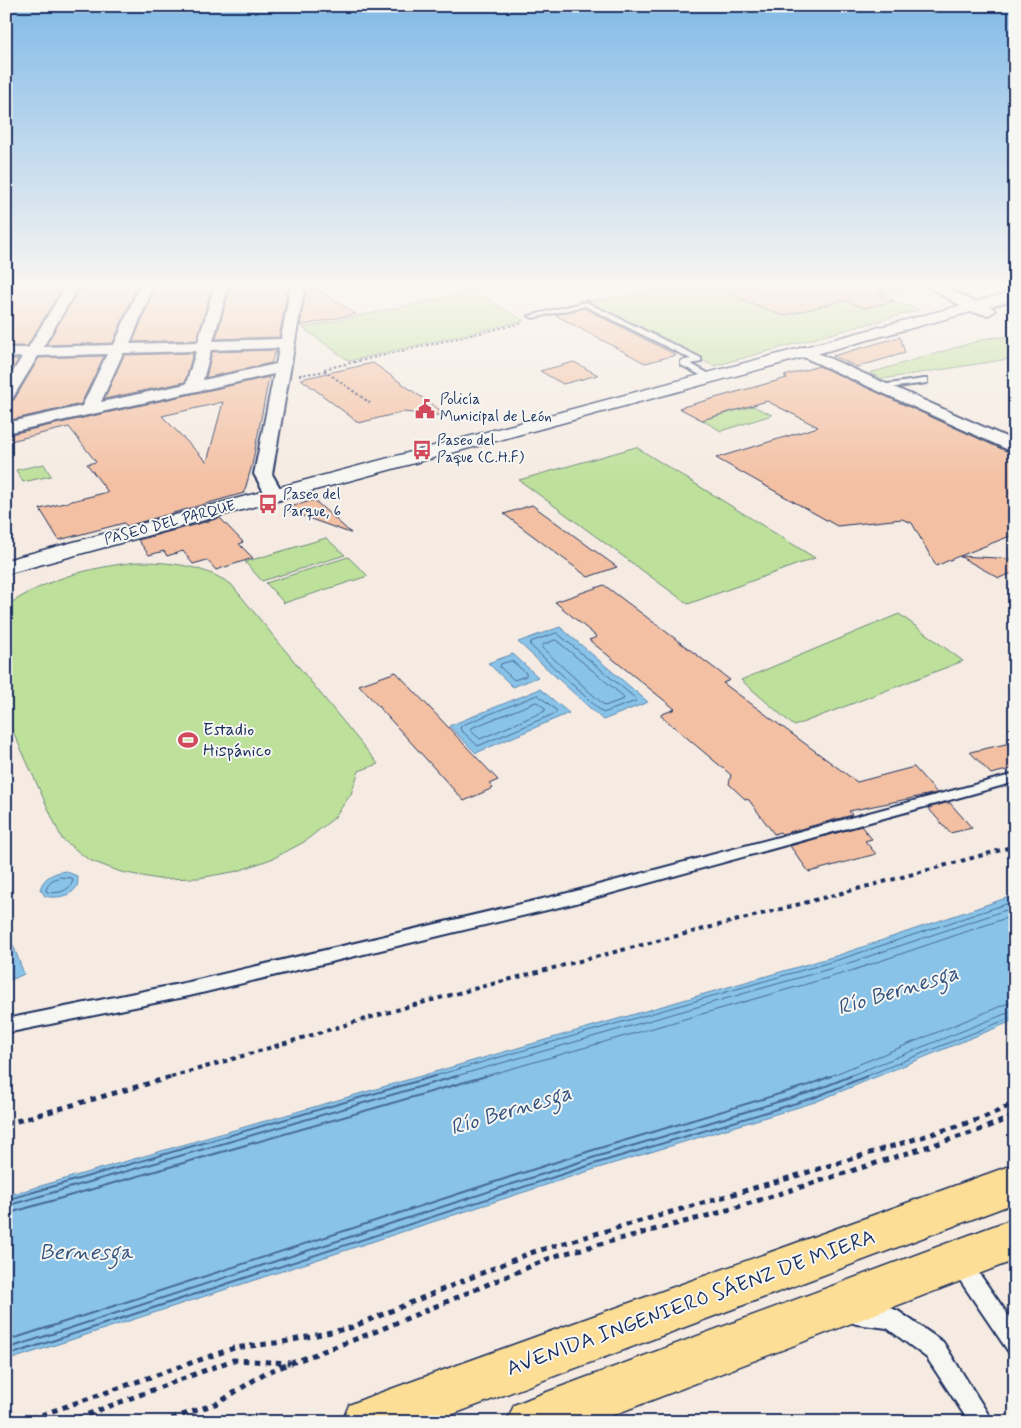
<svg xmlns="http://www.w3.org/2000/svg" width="1021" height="1428" font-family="Mynerve,sans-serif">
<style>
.green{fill:#bde09a;stroke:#6c887c}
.water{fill:#89c3e8;stroke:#5d88b1}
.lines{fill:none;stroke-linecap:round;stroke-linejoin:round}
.shore-far1{stroke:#476a95;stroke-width:1}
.shore{stroke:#476a95;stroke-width:2}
.building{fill:#f3c0a3;stroke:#1b2f5e;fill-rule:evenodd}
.lane-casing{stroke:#1b2f5e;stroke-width:4}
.street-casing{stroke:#1b2f5e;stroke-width:4}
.secondary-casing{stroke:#1b2f5e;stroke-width:3}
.primary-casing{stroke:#1b2f5e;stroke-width:3}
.path-far2{stroke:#1b2f5e;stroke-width:2;stroke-dasharray:2.5 2.5;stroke-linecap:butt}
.path-far1{stroke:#1b2f5e;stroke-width:4;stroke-dasharray:4.5 4.5;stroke-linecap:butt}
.path{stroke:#1b2f5e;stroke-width:5;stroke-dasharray:5.5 5.5;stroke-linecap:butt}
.lane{fill:#f6f6f2;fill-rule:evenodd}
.street{fill:#f6f6f2;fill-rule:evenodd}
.secondary{fill:#f6f6f2;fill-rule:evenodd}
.primary{fill:#fcde96;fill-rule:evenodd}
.labels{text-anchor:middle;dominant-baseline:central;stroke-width:4;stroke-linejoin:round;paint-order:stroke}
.far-poi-label{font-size:15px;fill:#1b2f5e;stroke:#f6f6f2;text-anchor:start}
.far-street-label{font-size:15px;fill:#1b2f5e;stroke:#f6f6f2}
.poi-label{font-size:18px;fill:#1b2f5e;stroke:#f6f6f2;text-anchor:start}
.near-street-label{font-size:21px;fill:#1b2f5e;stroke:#f6f6f2}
.near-water-label{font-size:22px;font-style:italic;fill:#365480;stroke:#f6f6f2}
</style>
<rect width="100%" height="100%" fill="#f5ebe2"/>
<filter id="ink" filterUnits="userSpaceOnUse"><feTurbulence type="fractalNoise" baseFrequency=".02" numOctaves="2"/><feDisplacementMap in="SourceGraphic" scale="10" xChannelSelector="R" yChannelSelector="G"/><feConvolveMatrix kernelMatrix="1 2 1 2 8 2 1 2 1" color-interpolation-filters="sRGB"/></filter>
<g filter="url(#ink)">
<g class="green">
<path d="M 672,284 L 914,284 L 917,286 L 880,296 L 919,310 L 714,366 L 579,300 C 612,301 641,294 672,284 Z"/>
<path d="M 474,291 L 524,321 L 349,361 L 303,328 Z"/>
<path d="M 1015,336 L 1015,358 L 882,379 L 870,373 L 988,338 Z"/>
<path d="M 753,406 L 772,415 L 721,431 L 702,420 Z"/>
<path d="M 636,447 L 815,558 L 688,604 L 519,480 Z"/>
<path d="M 44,464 L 51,476 L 23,482 L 16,470 Z"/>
<path d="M 326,538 L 345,555 L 262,581 L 245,562 Z"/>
<path d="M 348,557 L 368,576 L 284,603 L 266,583 Z"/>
<path d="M 137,562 C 171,562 201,565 231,584 L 378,764 L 359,771 L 351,794 L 334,818 L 304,842 L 274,858 L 238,871 L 199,878 L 158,879 L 121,872 L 89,860 L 62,839 L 6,716 L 6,606 C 49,578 87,568 137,562 Z"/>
<path d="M 899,614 L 963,661 L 794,726 L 741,680 Z"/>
</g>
<g class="water">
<path d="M 560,627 L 648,702 L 603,720 L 518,642 Z"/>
<path d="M 513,654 L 538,677 L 513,687 L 488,663 Z"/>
<path d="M 540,689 L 569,713 L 476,753 L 449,726 Z"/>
<path d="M 65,871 L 77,876 C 83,894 58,900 45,896 L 40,889 C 44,877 53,873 65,871 Z"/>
<path d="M 1015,895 L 1015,1020 L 815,1102 L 595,1169 L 6,1361 L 6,1196 L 839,955 Z"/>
<path d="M 6,926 L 24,974 L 6,982 Z"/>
</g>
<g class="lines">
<g class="shore-far1">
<path d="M 557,633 L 635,698 L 636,701 L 603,713 L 530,645 L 531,642 Z"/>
<path d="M 556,640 L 623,696 L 624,699 L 605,706 L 542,648 L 543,645 Z"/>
<path d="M 512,661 L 526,673 L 526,676 L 514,680 L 500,667 L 501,664 Z"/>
<path d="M 538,695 L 556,710 L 556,713 L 478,746 L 460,729 L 461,726 Z"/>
<path d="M 537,702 L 545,708 L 545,711 L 480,739 L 471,731 L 472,728 Z"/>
<path d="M 60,877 L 72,878 L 73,881 C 68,892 58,894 47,892 L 46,889 L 51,881 Z"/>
<path d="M 431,1077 L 841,959 L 1015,901"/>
<path d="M 453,1077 L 843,965 L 1015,907"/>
<path d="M 482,1077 L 845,973 L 1015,915"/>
<path d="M 828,1077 L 1006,1004 L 1015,1002"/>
<path d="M 847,1077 L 1015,1010"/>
<path d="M 864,1077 L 1015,1016"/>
</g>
<g class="shore">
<path d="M 6,1200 L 435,1076"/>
<path d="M 6,1206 L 457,1076"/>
<path d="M 6,1214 L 486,1076"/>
<path d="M 6,1341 L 590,1151 L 809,1085 L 831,1076"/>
<path d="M 6,1349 L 592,1158 L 811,1092 L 851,1076"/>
<path d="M 6,1356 L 594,1164 L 813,1098 L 867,1076"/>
</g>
</g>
<g class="building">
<path d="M 14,284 L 65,284 L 27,346 L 6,346 L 6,296 Z"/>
<path d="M 82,284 L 138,284 L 113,343 L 46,345 Z"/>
<path d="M 156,284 L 213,284 L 197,340 L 133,342 Z"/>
<path d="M 231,284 L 286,284 L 284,294 L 287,294 L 279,337 L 216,339 Z"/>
<path d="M 760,284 L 884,284 L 884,290 L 878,292 L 884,294 L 880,295 L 894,301 L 864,308 L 845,300 L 783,316 L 725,292 Z"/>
<path d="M 316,288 L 356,314 L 300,326 L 306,290 Z"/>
<path d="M 584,308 L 676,355 L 645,363 L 555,315 Z"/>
<path d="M 900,337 L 905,353 L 857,367 L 833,356 Z"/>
<path d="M 276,350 L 271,363 L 206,378 L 212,352 Z"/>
<path d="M 193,353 L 185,382 L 104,399 L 124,355 Z"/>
<path d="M 104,356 L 81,404 L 6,421 L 6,403 L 14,400 L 39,358 Z"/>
<path d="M 19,359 L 6,379 L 6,360 Z"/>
<path d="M 574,362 L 598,375 L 563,384 L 540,371 Z"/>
<path d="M 373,363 L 448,416 L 402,412 L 359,423 L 301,379 Z"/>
<path d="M 819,366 L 1015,455 L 1015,534 L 960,556 L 1015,559 L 1015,572 L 999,578 L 959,556 L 936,566 L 912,523 L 902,519 L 837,526 L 716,458 L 818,427 L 767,401 L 702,420 L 679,408 L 787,378 L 784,376 Z"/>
<path d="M 269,377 L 252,465 L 244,493 L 127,526 L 124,523 L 59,540 L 40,509 L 108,492 L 87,464 L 96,462 L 69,427 L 6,442 L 6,435 ZM 223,402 L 207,462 L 162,416 Z"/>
<path d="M 314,500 L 351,533 L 350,533 L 283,509 Z"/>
<path d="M 532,505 L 617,567 L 588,577 L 504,514 Z"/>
<path d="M 220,518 L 243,542 L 239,544 L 253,558 L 216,570 L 207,560 L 193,564 L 183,551 L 167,556 L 164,551 L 149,555 L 138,540 Z"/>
<path d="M 604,585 L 730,680 L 723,683 L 857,782 L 914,767 L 937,793 L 849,811 L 852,815 L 782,834 L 780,832 L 774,834 L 749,800 L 745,799 L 729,784 L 731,775 L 660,715 L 675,709 L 589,640 L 597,637 L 555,602 Z"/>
<path d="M 396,672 L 498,780 L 489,784 L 493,788 L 464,801 L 359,685 Z"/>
<path d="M 1015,742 L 1015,768 L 991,774 L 970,752 Z"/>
<path d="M 946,803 L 950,803 L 972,828 L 950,833 L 928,808 Z"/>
<path d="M 861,826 L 872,839 L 865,841 L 876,854 L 809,872 L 790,846 Z"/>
</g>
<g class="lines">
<defs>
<g id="lane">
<path d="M 586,302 L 701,358 L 701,362 L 691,364 L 715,377 L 708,379 L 681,365 L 681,361 L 691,359 L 585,306 L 533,318 L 529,316 Z"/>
<path d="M 924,379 L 927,379 L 927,383 L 881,389 L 877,387 L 881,385 Z"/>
<path d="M 1015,774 L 1015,782 L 572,904 L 189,996 L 6,1033 L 6,1019 L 189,982 L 572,892 Z"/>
<path d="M 960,1253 L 967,1256 L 1015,1325 L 1015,1354 L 1008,1351 L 953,1270 L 950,1263 L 953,1256 Z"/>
<path d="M 856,1304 L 891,1308 L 898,1311 L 943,1342 L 993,1422 L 969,1422 L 927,1358 L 887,1328 L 856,1324 L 849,1321 L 846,1314 L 849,1307 Z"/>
</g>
<g id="street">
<path d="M 67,284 L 80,284 L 43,347 L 114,345 L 140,284 L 154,284 L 130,344 L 198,342 L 215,284 L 229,284 L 213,341 L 281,339 L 291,284 L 305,284 L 272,474 L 284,495 L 282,499 L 275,501 L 268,499 L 254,474 L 274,374 L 6,433 L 6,423 L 82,406 L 107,354 L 38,356 L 12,399 L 6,401 L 6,383 L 22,357 L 6,358 L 6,348 L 28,348 ZM 279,348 L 276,364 L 203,380 L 211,350 ZM 196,351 L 186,384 L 101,402 L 123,353 Z"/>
<path d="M 924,284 L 940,284 L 980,305 L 993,308 L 995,311 L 988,315 L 971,312 Z"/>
<path d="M 804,347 L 1015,441 L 1015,453 L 799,355 L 796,352 L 799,349 Z"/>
</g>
<path id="secondary" d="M 1015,291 L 1015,300 L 6,574 L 6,560 Z"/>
<g id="primary">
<path d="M 1015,1164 L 1015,1203 L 432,1422 L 342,1422 L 349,1405 L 366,1398 Z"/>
<path d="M 1015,1218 L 1015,1260 L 595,1422 L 507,1422 L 514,1405 L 531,1398 Z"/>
</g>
</defs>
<use href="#lane" class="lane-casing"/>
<use href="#street" class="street-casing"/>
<use href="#secondary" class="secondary-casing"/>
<use href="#primary" class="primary-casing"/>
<g class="path-far2">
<path d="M 324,369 L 523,323"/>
<path d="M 324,370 L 370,403"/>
<path d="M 299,375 L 327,371"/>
</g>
<path class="path-far1" d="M 171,1077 C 259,1052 347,1023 436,999 C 629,947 823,900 1015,846"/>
<g class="path">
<path d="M 6,1124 L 175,1076"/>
<path d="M 21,1422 L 234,1348 L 283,1342 L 350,1328 L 530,1253 L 799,1175 L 980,1119 L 1015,1103"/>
<path d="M 67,1422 L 233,1360 L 290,1363"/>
<path d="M 161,1422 L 218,1403 L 265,1373 L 377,1331 L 555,1256 L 722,1212 L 977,1131 L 1015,1116"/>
</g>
<use href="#lane" class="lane"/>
<use href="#street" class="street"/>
<use href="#secondary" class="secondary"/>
<use href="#primary" class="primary"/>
</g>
</g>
<linearGradient id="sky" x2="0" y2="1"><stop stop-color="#82bae8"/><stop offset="0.59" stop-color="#faf6f2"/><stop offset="1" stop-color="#faf6f2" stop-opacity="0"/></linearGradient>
<rect width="1021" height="484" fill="url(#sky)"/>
<defs>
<symbol id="civic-bare" viewBox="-9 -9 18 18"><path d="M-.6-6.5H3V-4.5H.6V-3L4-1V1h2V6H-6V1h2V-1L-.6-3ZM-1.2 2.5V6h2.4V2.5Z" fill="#d1495b" stroke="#f6f6f2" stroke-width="2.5" paint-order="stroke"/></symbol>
<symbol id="bus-bare" viewBox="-9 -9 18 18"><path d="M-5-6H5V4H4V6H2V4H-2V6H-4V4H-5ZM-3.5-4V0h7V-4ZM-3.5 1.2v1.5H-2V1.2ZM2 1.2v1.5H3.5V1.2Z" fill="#d1495b" stroke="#f6f6f2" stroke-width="2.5" paint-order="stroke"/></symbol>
<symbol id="stadium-bare" viewBox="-9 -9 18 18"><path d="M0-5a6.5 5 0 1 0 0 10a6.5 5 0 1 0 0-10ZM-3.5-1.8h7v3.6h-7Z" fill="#d1495b" stroke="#f6f6f2" stroke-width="2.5" paint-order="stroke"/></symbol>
</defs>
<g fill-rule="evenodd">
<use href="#civic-bare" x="411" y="395" width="28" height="28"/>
<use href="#bus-bare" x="408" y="436" width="28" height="28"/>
<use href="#bus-bare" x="254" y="490" width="28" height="28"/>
<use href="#stadium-bare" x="174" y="726" width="28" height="28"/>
</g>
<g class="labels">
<g class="far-poi-label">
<text x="440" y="400">Policía<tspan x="440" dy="17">Municipal de León</tspan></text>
<text x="437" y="441">Paseo del<tspan x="437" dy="17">Paque (C.H.F)</tspan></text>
<text x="283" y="495">Paseo del<tspan x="283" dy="17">Parque, 6</tspan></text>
</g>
<g class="far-street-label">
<text transform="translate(170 523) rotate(-15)">PASEO DEL PARQUE</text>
</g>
<g class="poi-label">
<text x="203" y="730">Estadio<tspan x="203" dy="21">Hispánico</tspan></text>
</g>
<g class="near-street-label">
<text transform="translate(691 1303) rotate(-20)">AVENIDA INGENIERO SÁENZ DE MIERA</text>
</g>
<g class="near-water-label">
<text transform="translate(898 991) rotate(-17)">Río Bernesga</text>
<text transform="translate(511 1111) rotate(-17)">Río Bernesga</text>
<text x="86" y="1253">Bernesga</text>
</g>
</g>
<rect width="1021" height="1428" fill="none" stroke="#f6f6f2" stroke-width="25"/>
<rect x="12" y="12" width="996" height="1403" fill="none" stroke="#1b2f5e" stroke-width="2" filter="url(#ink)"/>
</svg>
